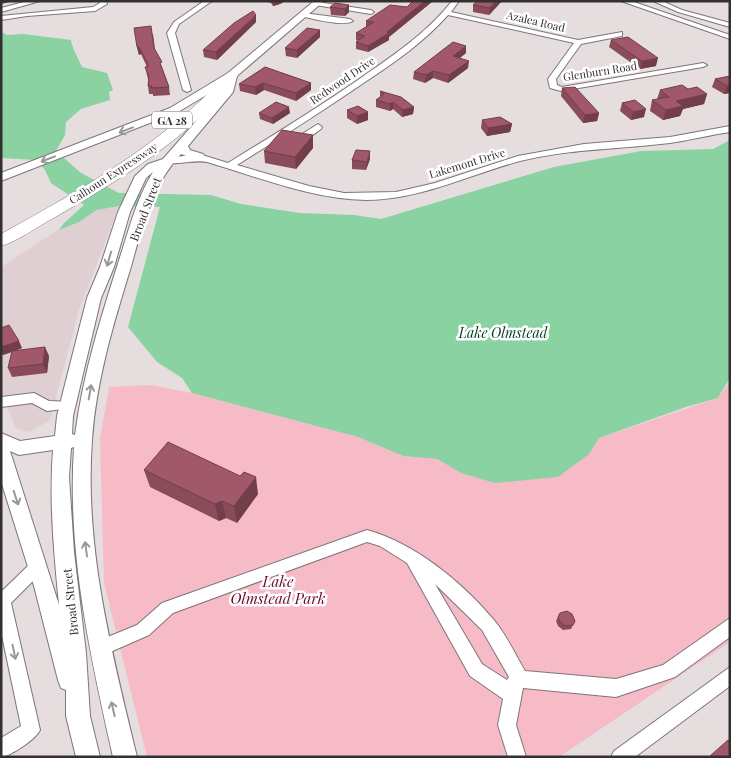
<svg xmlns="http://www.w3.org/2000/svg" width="731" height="758" font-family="'Playfair Display',serif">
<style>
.built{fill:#dfcfd2}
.green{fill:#f6bbc7}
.water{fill:#8bd2a2}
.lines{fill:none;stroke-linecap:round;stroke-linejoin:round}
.minor-casing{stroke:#7d7577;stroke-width:2}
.major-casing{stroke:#7d7577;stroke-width:2}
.highway-casing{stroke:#7d7577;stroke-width:1}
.minor{fill:#fff;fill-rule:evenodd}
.major{fill:#fff;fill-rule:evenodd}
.highway{fill:#fff;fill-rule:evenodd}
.wall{fill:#8a4c5b}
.shaded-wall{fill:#713e4a}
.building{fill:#a1586a;stroke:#713e4a}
.oneway{stroke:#999898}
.labels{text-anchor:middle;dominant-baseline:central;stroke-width:5;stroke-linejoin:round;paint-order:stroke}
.far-street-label{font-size:11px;fill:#333031;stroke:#fff}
.shield{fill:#fff;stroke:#706e6f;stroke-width:1}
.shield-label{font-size:11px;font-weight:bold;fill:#333031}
.street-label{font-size:12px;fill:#333031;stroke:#fff}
.water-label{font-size:14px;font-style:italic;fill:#063f21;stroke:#fff}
.near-park-label{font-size:15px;font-style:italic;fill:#6a0a2f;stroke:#fff}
</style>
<rect width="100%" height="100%" fill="#e6dddf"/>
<path class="built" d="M 119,206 L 79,310 L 50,420 L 30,432 L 16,429 L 1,391 L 1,267 L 61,228 L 79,222 L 100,209 Z"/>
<path class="green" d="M 730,382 L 730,642 L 559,757 L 147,757 L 104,583 L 100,439 L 109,387 L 151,385 L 192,393 L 358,437 L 403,456 L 437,459 L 461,473 L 599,438 L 718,398 Z"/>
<path class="water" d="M 1,32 L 7,35 L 23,34 L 71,40 C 73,51 78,57 82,67 L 107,73 L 113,90 L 109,92 L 110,100 L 81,109 L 66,122 L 65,135 L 56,151 L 81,173 L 119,193 L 211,195 L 241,204 L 300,213 L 354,215 L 381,219 L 554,167 L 641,151 L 713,149 L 730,140 L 730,378 L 718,398 L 686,407 L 599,438 L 589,454 L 558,477 L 495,483 L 461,473 L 437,459 L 403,456 L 358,437 L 192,393 L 182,378 L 157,362 L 128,327 L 160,207 L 119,206 L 97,210 L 79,222 L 59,230 L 64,223 L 84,205 L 51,183 L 45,170 L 36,160 L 1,158 Z"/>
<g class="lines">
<defs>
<g id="minor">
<path d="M 28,1 L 40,1 L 1,12 L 1,8 Z"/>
<path d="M 99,1 L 106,1 L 107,4 L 95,11 L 27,16 L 1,20 L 1,16 L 93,7 L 100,3 Z"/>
<path d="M 204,1 L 212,1 L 179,24 L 175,33 L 191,90 L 187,92 L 183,90 L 167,33 L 174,22 Z"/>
<path d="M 452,1 L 459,1 L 451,12 L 578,40 L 622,32 L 622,36 L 581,44 L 556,79 L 557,85 L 562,87 L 703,63 L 707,65 L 703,67 L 561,91 L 550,88 L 548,79 L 574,43 L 448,15 C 424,42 395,62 365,82 C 323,111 280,138 237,165 L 309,186 L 344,193 L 396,192 L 435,183 L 518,156 L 584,144 L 670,137 L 730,126 L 730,132 C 710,135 690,140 670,143 C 620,149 569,149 520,161 C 468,175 420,200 366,200 C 312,199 258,177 207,162 C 195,159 171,167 163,161 L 168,158 L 199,154 L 228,163 C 272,136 316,109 358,80 C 392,56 426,34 452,1 Z"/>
<path d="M 621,1 L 631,1 L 730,35 L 730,39 Z"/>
<path d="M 653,1 L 662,1 L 682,10 L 730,23 L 730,27 L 678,12 Z"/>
<path d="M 317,2 L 371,10 L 374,12 L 371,14 L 315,5 L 315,3 Z"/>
<path d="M 303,13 L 350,19 L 353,21 C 344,27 313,19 301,16 L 301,14 Z"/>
<path d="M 318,124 L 322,127 L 321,129 C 311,136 300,147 289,138 L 293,135 L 299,136 Z"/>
<path d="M 34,393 L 49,401 L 72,402 L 73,405 L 72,408 L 47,411 L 32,403 L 1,407 L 1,397 Z"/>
<path d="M 367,530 C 414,543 461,581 493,619 C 506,634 515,654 525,671 L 616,679 L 663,665 L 730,618 L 730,637 L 675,677 L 616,697 L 523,688 L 516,725 L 526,757 L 508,757 L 498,725 L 503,699 L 470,676 L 407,563 L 380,546 L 367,542 L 173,613 L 149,635 L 99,657 L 93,655 L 91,649 L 93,643 L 137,625 L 162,603 ZM 435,584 L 482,630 L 509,677 L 507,680 L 482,664 Z"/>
<path d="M 38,559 L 43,561 L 46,566 L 43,571 L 11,603 L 40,730 C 36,739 11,756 1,757 L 1,738 L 21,726 L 1,631 L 1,592 L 33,561 Z"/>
<path d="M 730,667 L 730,686 L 635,757 L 611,757 L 614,751 Z"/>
</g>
<path id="major" d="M 314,1 L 324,1 L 237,76 L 233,92 L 188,146 L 190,150 L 203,154 L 205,157 L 203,160 L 199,161 L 181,154 C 150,187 142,229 130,270 C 113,325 96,382 92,440 C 84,548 112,653 137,757 L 113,757 C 90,654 67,553 74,447 L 71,448 L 69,477 L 74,552 L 86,653 L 90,716 L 100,757 L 76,757 L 66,716 L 66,690 L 61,688 L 58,680 L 34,586 L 1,481 L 1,433 L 20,441 L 55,436 L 57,416 L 87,298 L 100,267 L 118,212 L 135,176 L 148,164 L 163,159 L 224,89 L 225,84 L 178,112 L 1,181 L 1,173 L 170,108 L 228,73 ZM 153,172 C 137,198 130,226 121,254 C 102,314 83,373 75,435 L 72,434 L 73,416 L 101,298 L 114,267 L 130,212 L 146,178 ZM 53,450 C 49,502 54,553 59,605 L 10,451 L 19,455 Z"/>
<path id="highway" d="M 232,71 L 238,75 C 193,137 117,181 52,219 C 36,227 19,241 1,246 L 1,234 C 86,187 161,145 228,73 Z"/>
</defs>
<use href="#minor" class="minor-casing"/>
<use href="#major" class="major-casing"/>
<use href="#highway" class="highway-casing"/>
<use href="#minor" class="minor"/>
<use href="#major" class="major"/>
<use href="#highway" class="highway"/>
</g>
<g class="wall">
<path d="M 267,1 L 285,1 L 280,4 L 273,6 L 271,3 L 267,2 Z"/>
<path d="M 413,1 L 433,1 L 389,37 L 389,40 L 368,52 L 356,49 L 356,42 L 358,41 L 356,40 L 356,33 L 366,27 L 366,21 L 407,7 Z"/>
<path d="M 502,1 L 489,15 L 473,12 L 473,5 Z"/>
<path d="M 349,5 L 349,12 L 345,16 L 331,15 L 330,7 Z"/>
<path d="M 256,22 L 217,60 L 204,57 L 203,50 Z"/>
<path d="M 153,34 L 155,49 L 163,70 L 169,87 L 170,95 L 153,96 L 153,94 L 149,94 L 148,86 L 148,79 L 145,67 L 147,67 L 141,54 L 139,55 L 137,47 Z"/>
<path d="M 320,37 L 297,58 L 286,56 L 285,48 Z"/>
<path d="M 611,40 L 656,66 L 640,69 L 609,47 Z"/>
<path d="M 466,53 L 460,58 L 468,68 L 448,83 L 433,78 L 425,83 L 413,79 L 414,72 Z"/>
<path d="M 265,67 L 311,83 L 311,90 L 296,101 L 264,90 L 256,95 L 240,91 L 239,84 Z"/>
<path d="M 730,76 L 730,93 L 724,94 L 712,87 L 715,79 Z"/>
<path d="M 562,88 L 599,113 L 597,121 L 583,123 L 561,96 Z"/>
<path d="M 688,89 L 707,94 L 704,104 L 683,109 L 680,116 L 663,120 L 650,111 L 652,100 L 657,99 L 660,90 Z"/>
<path d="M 380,91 L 414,107 L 413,114 L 402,117 L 393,109 L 390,111 L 376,107 L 376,100 L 380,97 Z"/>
<path d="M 622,103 L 644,117 L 631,120 L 620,111 Z"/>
<path d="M 347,110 L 368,120 L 357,124 L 347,118 Z"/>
<path d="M 259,113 L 290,113 L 273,124 L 260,119 Z"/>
<path d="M 482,120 L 512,124 L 510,132 L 487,136 L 481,128 Z"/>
<path d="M 313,148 L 296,169 L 265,163 L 264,151 Z"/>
<path d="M 370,159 L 366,170 L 352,169 L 352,160 Z"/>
<path d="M 1,328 L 22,348 L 14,351 L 49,356 L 47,373 L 12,377 L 8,368 L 12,352 L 3,355 L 1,351 Z"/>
<path d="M 144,470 L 258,494 L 237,523 L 226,518 L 219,521 L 150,487 Z"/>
<path d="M 560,613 L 575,621 L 571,629 L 563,630 L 558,626 L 556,621 Z"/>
</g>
<g class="shaded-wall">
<path d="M 1,1 L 14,1 L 1,4 Z"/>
<path d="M 273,1 L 285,1 L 280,4 L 273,6 Z"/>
<path d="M 425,1 L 433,1 L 389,37 L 389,40 L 368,52 L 368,46 Z"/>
<path d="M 496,1 L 502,1 L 489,15 L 490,8 Z"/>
<path d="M 349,5 L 349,12 L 345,16 L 345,9 Z"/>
<path d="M 256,15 L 256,22 L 217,60 L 216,52 Z"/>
<path d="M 320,30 L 320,37 L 297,58 L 297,50 Z"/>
<path d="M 466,46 L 466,53 L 453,63 L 453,56 Z"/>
<path d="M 137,47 L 139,47 L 141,54 L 139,55 Z"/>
<path d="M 658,58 L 656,66 L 640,69 L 642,61 Z"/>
<path d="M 469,61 L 468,68 L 448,83 L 449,75 Z"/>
<path d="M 433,71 L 433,78 L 425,83 L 426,75 Z"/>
<path d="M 263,83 L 264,90 L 256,95 L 255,87 Z"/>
<path d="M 311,83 L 311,90 L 296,101 L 296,93 Z"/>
<path d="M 727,86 L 730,86 L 730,93 L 724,94 Z"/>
<path d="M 707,94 L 704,104 L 683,109 L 680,116 L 663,120 L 666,110 L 676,101 Z"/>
<path d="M 393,102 L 393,109 L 390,111 L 390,104 Z"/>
<path d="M 289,107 L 290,113 L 273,124 L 272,118 Z"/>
<path d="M 414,107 L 413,114 L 402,117 L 403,110 Z"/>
<path d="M 646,109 L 644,117 L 631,120 L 633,112 Z"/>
<path d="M 368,112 L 368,120 L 357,124 L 357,116 Z"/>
<path d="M 599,113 L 597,121 L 583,123 L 585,115 Z"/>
<path d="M 512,124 L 510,132 L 487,136 L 488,128 Z"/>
<path d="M 313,135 L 313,148 L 296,169 L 295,157 Z"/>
<path d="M 370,151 L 370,159 L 366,170 L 367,162 Z"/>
<path d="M 19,341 L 22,348 L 3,355 L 1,351 L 1,347 Z"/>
<path d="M 45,347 L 49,356 L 47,373 L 43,364 Z"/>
<path d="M 256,477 L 258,494 L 237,523 L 234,506 Z"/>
<path d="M 222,501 L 226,518 L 219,521 L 215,504 Z"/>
</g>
<g class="building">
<path d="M 413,1 L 425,1 L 387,32 L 389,33 L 368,46 L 356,42 L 365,36 L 356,33 L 374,22 L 366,21 L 390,5 L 407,7 Z"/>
<path d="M 477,1 L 496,1 L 490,8 L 473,5 Z"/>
<path d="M 335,3 L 349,5 L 345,9 L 330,7 Z"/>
<path d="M 253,11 L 256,15 L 216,52 L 203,50 L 234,23 Z"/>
<path d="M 151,26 L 154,48 L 162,62 L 160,63 L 169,87 L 151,88 L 152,86 L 148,86 L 149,76 L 145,67 L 149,66 L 139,47 L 137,47 L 134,28 Z"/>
<path d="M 307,28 L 320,30 L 297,50 L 285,48 Z"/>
<path d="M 628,37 L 658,58 L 642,61 L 611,40 Z"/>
<path d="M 453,42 L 466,46 L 453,56 L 469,61 L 449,75 L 433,71 L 426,75 L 414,72 Z"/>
<path d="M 265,67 L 311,83 L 296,93 L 263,83 L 255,87 L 239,84 Z"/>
<path d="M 730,76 L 730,86 L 727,86 L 715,79 Z"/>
<path d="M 682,85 L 688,89 L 697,87 L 707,94 L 676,101 L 683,106 L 666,110 L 652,100 L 669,97 L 660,90 Z"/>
<path d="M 575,87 L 599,113 L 585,115 L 562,88 Z"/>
<path d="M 380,91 L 401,97 L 414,107 L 403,110 L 393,102 L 390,104 L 376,100 L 384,94 Z"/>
<path d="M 635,100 L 646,109 L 633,112 L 622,103 Z"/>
<path d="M 276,102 L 289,107 L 272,118 L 259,113 Z"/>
<path d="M 358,106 L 368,112 L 357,116 L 347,110 Z"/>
<path d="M 500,117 L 512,124 L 488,128 L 482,120 Z"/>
<path d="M 282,130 L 313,135 L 295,157 L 264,151 Z"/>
<path d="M 356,150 L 370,151 L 367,162 L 352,160 Z"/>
<path d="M 9,325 L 19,341 L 1,347 L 1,328 Z"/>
<path d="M 45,347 L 43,364 L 8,368 L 12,351 Z"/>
<path d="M 168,442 L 240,476 L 244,472 L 256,477 L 234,506 L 222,501 L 215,504 L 144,470 Z"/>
<path d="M 567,611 L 572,614 L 575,621 L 573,625 L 565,626 L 560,622 L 558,617 L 560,613 Z"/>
<path d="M 728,740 L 730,741 L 730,757 L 710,757 L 710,756 Z"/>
</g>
<defs><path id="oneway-shaft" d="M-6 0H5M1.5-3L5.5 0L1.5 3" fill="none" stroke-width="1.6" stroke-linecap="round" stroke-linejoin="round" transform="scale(1.25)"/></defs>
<g class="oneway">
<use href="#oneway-shaft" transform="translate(126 130) rotate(159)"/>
<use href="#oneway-shaft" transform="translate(48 159) rotate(159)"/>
<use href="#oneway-shaft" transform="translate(109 259) rotate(106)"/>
<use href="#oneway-shaft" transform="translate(90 392) rotate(-80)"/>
<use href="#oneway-shaft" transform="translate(16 498) rotate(72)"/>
<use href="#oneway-shaft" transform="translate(86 549) rotate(-98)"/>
<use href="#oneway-shaft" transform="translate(14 652) rotate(78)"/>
<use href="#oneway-shaft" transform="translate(113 709) rotate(-103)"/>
</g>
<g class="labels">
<g class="far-street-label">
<text transform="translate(536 21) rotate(13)">Azalea Road</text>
<text transform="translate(600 71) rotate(-9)">Glenburn Road</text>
<text transform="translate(342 80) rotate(-34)">Redwood Drive</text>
<text transform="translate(467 163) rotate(-17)">Lakemont Drive</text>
<text transform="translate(113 173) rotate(-33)">Calhoun Expressway</text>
</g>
<rect class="shield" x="152" y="111.5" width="40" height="17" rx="4"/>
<g class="shield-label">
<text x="172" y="120">GA 28</text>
</g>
<g class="street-label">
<text transform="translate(145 209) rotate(-69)">Broad Street</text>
<text transform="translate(70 602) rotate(-96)">Broad Street</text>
</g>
<g class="water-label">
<text x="503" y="332">Lake Olmstead</text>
</g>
<g class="near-park-label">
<text x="278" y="581">Lake<tspan x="278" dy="17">Olmstead Park</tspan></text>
</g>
</g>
<rect width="731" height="758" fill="none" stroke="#333031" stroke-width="5"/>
</svg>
